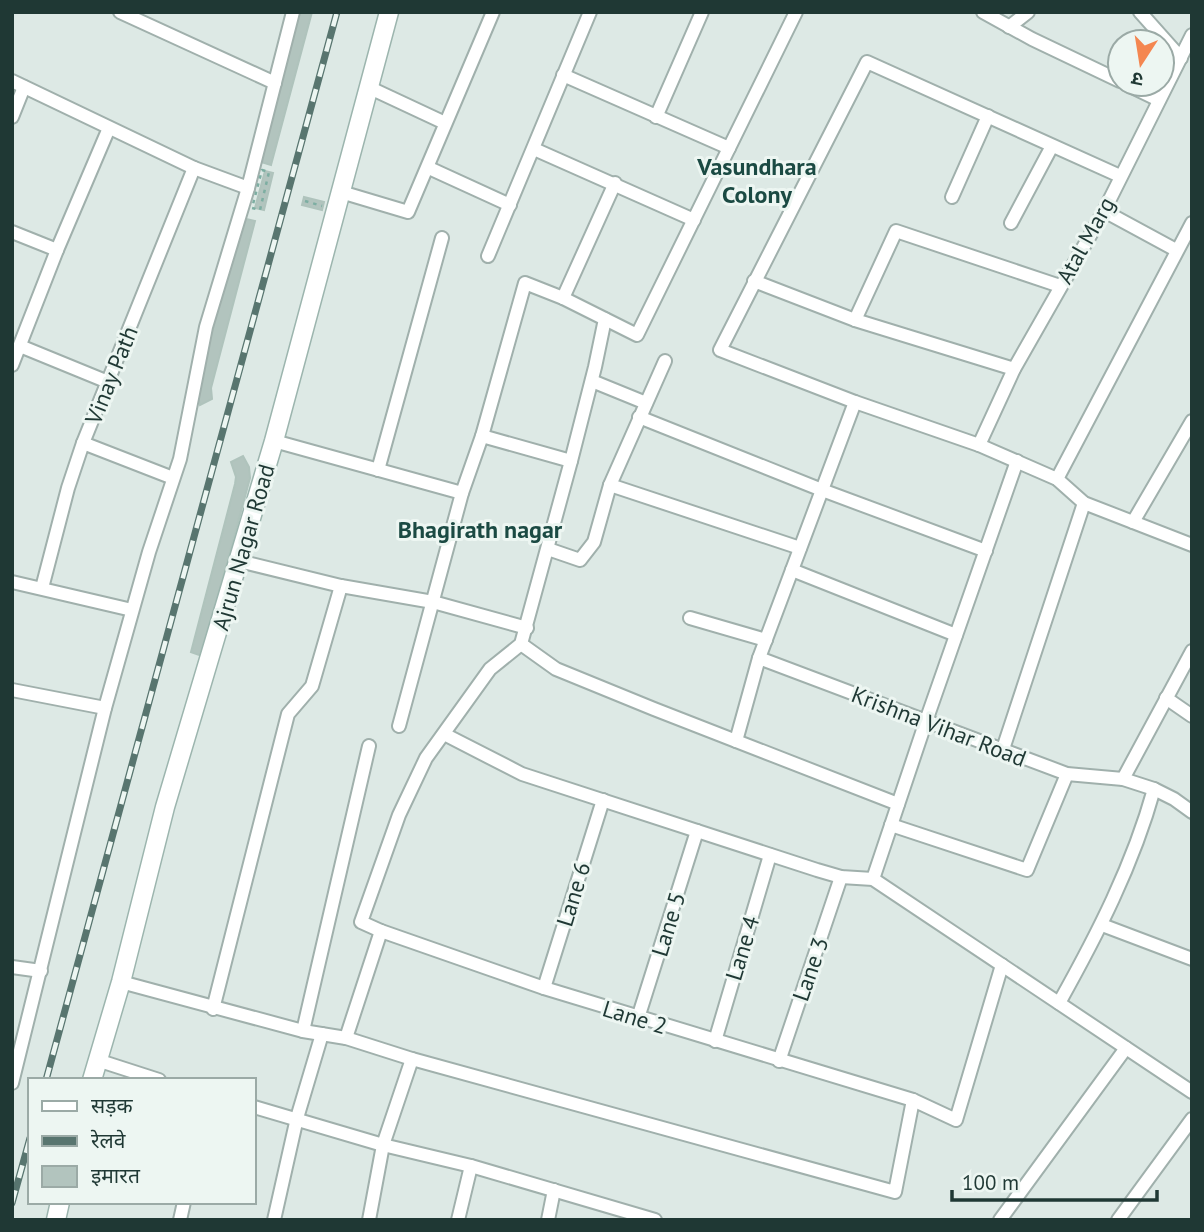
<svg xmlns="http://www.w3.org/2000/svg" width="1204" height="1232" font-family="'PT Sans','Noto Sans Devanagari',sans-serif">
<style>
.building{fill:#b2c4be;stroke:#afc3bc;stroke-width:2}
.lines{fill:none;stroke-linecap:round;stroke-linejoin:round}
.street-casing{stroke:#a0b0ac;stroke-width:16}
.secondary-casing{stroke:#9cb5ae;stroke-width:21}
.path{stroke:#7daea2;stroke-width:2.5;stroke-dasharray:3.5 5;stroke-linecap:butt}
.street{stroke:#fff;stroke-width:12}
.secondary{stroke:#fff;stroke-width:18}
.rail-casing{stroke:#58756f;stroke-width:7}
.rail{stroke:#edf6f2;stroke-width:4.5;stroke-dasharray:13;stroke-linecap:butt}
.labels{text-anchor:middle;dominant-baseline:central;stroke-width:6;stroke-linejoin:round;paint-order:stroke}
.street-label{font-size:23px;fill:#1f3834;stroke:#edf6f2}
.neighbourhood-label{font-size:24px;font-weight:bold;fill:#1b4a43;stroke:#edf6f2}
</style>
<rect width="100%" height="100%" fill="#dde9e5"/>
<g class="building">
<path d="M 312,12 L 271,165 L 258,161 L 299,13 Z"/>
<path d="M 265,171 L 273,173 L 264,210 L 255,208 Z"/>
<path d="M 304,197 L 324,202 L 322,210 L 302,205 Z"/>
<path d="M 242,218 L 255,221 L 211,388 L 212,399 L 200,405 L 197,389 Z"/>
<path d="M 243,456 L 249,467 L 250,478 L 202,656 L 191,652 L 235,484 L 236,477 L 231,462 Z"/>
</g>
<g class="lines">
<defs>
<g id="street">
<path d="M 120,12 L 275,83"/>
<path d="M 983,12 L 1032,39 L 1120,81"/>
<path d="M 1140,12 L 1181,58"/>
<path d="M 1009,27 L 1028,12"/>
<path d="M 563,75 L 729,148"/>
<path d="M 12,81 L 194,168 L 248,188"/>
<path d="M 1126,84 L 1159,100"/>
<path d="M 368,87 L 445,123"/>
<path d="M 12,117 L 24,87"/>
<path d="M 656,117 L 702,12"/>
<path d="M 534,149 L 694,220"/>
<path d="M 429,168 L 510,205"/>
<path d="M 1120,176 L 867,62 L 720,350 L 855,402 L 979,445 L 1057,479 L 1084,503 L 1192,545"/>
<path d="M 341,192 L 408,212 L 493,12"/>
<path d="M 952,197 L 988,116"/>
<path d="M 1104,211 L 1176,250"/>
<path d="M 1011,223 L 1052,146"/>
<path d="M 12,232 L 57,250"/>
<path d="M 488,256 L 590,12"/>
<path d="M 754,281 L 855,320 L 1014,369"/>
<path d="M 563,298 L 615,183"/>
<path d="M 605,319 L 595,367 L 571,461 L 521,644 L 490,669 L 426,758 L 399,815 L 361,922 L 381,931 L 544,988 L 913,1100 L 956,1120 L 1002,965"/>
<path d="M 855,320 L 896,231 L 1060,286"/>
<path d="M 20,346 L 108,382"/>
<path d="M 12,365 L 57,250 L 109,128"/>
<path d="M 592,381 L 646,403"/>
<path d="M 639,417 L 822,490 L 986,551"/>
<path d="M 482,436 L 571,461"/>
<path d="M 274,441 L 462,493"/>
<path d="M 83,443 L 173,478"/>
<path d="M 979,445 L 1014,369 L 1104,211 L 1192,35"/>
<path d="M 378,470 L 442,238"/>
<path d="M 1057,479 L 1192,223"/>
<path d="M 610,485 L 800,548"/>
<path d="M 1133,522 L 1192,421"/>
<path d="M 548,549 L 580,560 L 594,542 L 610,485 L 665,361"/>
<path d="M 239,561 L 341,586 L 433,602 L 527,628"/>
<path d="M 792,570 L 956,635"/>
<path d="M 12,582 L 132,610"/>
<path d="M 42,588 L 68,488 L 83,443 L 194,168"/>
<path d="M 690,618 L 766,640"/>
<path d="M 521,644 L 556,669 L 654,709 L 898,804"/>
<path d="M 759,658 L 1067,774 L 1123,779 L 1154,789 L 1174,799 L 1192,812"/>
<path d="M 12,690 L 105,708"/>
<path d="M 1166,698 L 1192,716"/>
<path d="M 399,726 L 462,493 L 482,436 L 525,283 L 563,298 L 637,335 L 796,12"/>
<path d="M 444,734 L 522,774 L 817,870 L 841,877 L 873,879 L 1192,1092"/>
<path d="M 736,741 L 759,658 L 855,402"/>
<path d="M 1003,749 L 1084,503"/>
<path d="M 1123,779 L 1192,651"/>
<path d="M 891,825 L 1027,870 L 1067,774"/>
<path d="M 873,879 L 926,721 L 1017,461"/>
<path d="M 1102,925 L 1192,959"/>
<path d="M 12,967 L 41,971"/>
<path d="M 121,982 L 303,1031 L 346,1038 L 412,1059 L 895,1192 L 913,1100"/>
<path d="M 544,988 L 603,800"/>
<path d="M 1059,1003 C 1097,935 1133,865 1154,789"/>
<path d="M 213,1009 L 288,714 L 312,686 L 341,586"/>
<path d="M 638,1018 L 697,831"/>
<path d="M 303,1031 L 369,746"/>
<path d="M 346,1038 L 381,931"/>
<path d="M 715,1041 L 770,855"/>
<path d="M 97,1060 L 159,1080"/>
<path d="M 779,1061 L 841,877"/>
<path d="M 12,1083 L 105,708 L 149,552 L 180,459 L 206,327 L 248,188 L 293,12"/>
<path d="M 254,1107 L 383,1145 L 471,1166 L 655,1220"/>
<path d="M 180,1220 L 184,1202"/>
<path d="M 274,1220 L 297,1118 L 322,1034"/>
<path d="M 369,1220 L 383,1145 L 412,1059"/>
<path d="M 458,1220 L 471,1166"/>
<path d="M 548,1220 L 554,1190"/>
<path d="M 1000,1220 L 1126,1048"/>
<path d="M 1118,1220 L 1192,1119"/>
</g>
<g id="secondary">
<path d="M 92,1080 L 121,982 L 165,807 L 274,441 L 389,12"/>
<path d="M 56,1220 L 60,1202"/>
</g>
</defs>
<use href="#street" class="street-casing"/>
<use href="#secondary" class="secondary-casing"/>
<g class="path">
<path d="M 262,170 L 269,172 L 260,210 L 252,208 Z"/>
<path d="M 305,201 L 322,206"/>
</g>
<use href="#street" class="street"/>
<use href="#secondary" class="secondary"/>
<defs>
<g id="rail">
<path d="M 46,1080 L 337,12"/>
<path d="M 12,1203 L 30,1138"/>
</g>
</defs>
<use href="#rail" class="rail-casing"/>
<use href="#rail" class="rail"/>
</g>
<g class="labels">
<g class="street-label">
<text transform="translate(1085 240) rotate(-61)">Atal Marg</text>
<text transform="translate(111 375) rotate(-68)">Vinay Path</text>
<text transform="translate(243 547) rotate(-74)">Ajrun Nagar Road</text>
<text transform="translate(939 726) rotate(21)">Krishna Vihar Road</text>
<text transform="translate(573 894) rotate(-73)">Lane 6</text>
<text transform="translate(668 924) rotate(-73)">Lane 5</text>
<text transform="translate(742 948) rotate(-73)">Lane 4</text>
<text transform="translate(810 969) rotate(-71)">Lane 3</text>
<text transform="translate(635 1017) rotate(17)">Lane 2</text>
</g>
<g class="neighbourhood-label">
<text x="757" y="166">Vasundhara<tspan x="757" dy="28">Colony</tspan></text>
<text x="480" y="529">Bhagirath nagar</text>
</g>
</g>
<rect width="1204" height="1232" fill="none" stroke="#1f3834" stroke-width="28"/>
<rect x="28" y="1078" width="228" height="126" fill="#edf6f2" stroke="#9baaa6" stroke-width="2"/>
<rect x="42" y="1101" width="35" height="10" fill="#ffffff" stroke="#9baaa6" stroke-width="2"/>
<text x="91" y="1113" font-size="21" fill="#1f3834">सड़क</text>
<rect x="42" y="1136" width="35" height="10" fill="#58756f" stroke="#9baaa6" stroke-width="2"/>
<text x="91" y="1148" font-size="21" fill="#1f3834">रेलवे</text>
<rect x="42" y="1166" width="35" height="21" fill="#b2c4be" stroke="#9baaa6" stroke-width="2"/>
<text x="91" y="1183" font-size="21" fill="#1f3834">इमारत</text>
<g transform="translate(1141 63) rotate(192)"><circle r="33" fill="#edf6f2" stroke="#9baaa6" stroke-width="2"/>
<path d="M0-5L12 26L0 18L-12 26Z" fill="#f48650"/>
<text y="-10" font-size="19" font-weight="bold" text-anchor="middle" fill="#1f3834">उ</text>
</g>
<path d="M952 1190v10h205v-10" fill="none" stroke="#1f3834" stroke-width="3.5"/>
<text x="962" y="1190" font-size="21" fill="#1f3834" stroke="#edf6f2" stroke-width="5" paint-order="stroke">100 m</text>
</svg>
